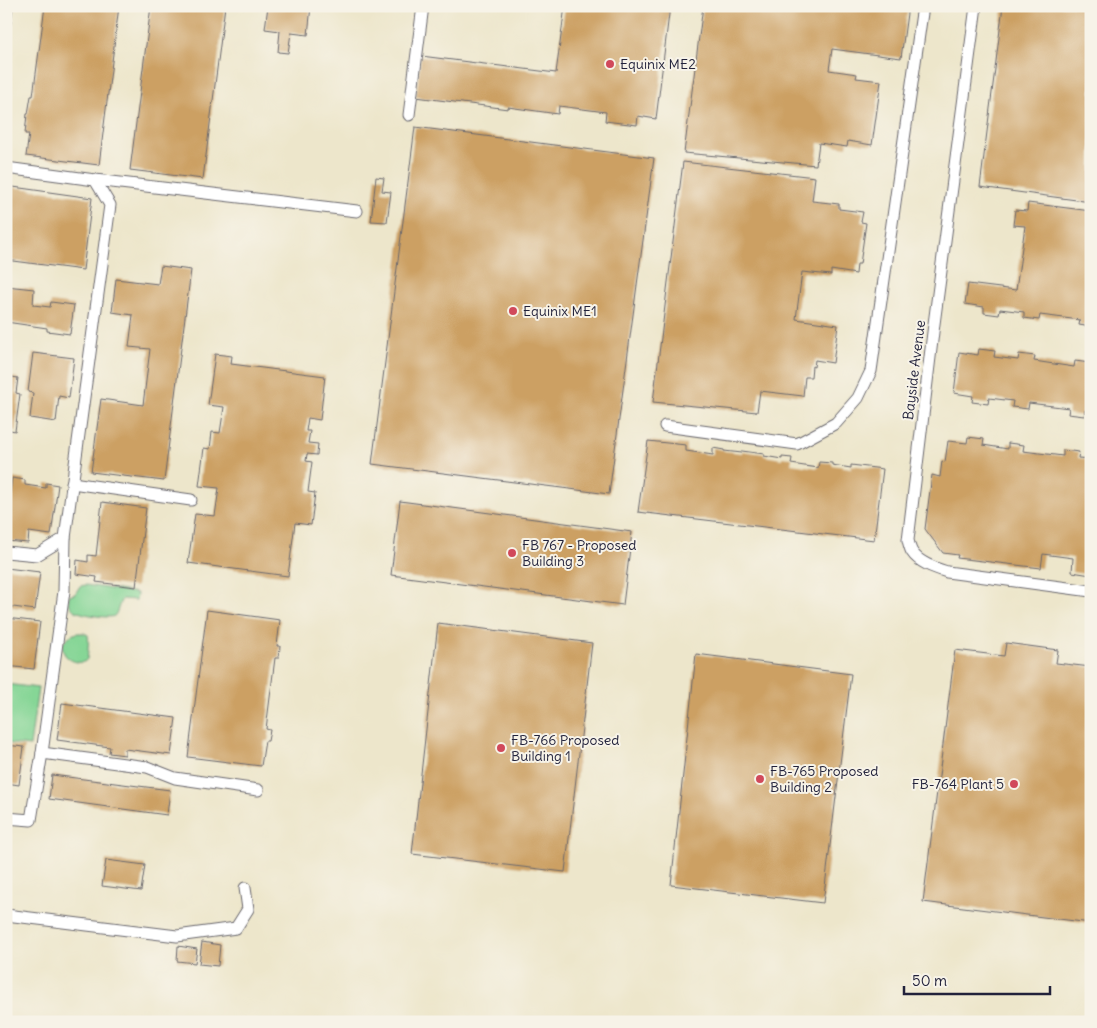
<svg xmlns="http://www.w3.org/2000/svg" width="1097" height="1028" font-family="Delius,sans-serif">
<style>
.green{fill:#86d696;stroke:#547c68}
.building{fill:#cca063}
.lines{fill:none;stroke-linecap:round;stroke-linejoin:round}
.lane-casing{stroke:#69676d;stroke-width:13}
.lane{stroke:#fff;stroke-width:11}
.poi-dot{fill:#d1495b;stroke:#f7f3e8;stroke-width:2}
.labels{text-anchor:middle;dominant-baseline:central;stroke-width:4;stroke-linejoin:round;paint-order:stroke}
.poi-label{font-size:14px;fill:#22223b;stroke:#f7f3e8;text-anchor:start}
.street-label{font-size:14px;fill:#22223b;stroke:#f7f3e8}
</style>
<rect width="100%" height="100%" fill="#f7f3e8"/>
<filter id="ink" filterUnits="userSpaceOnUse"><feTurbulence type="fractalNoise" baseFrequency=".02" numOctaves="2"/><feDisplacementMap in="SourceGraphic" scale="10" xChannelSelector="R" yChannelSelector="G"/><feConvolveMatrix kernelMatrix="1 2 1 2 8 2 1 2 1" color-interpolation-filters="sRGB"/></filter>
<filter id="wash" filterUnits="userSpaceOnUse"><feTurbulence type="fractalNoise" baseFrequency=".0096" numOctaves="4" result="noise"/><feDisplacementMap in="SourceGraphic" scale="20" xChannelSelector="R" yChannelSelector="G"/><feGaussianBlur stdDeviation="1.12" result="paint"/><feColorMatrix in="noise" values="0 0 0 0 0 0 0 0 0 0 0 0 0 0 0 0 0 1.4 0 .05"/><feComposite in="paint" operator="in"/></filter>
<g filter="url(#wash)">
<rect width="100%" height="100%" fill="#ede6cb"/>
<g class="green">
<path d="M 86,585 L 137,593 L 136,600 L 122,599 C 119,603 117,615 114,616 C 109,619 79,614 74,610 C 70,607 68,602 69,596 L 75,594 L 80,586 Z"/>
<path d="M 78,633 L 84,633 L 88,635 C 89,640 88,646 88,651 C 88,653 87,658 87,659 C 83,666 70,661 66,656 C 57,645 67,635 78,633 Z"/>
<path d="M 6,684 L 38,688 L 30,746 L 6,743 Z"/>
</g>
<g id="blocks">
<g class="building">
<path d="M 6,6 L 11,6 L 11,8 L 13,8 L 7,50 L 6,50 Z"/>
<path d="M 45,6 L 119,6 L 99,165 L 26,156 L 29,134 L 25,134 L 27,114 L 28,114 L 31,96 L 33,96 Z"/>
<path d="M 151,6 L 225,6 L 203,179 L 130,170 Z"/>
<path d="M 268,6 L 311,6 L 308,35 L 291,33 L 288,53 L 278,52 L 280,31 L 265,29 Z"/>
<path d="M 565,6 L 670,6 L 656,119 L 638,116 L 637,125 L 605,121 L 606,112 L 559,106 L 558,114 L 508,107 L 508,109 L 416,97 L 421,56 L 556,73 Z"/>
<path d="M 703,6 L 908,6 L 901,58 L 832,49 L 829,70 L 857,74 L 856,78 L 881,81 L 872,145 L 848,141 L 847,147 L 819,143 L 816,165 L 684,153 Z"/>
<path d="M 1003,6 L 1091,6 L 1091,202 L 980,187 Z"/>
<path d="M 415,127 L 654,158 L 609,494 L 372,464 Z"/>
<path d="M 683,162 L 815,177 L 812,201 L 839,204 L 839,209 L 863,212 L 861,222 L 866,223 L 860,264 L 857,264 L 856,274 L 831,270 L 831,275 L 802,272 L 796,319 L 838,325 L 833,363 L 815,360 L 814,367 L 812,366 L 811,377 L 805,377 L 803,396 L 760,391 L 757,412 L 653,402 Z"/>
<path d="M 376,177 L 384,178 L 382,191 L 391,192 L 387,222 L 371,221 Z"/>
<path d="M 6,186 L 92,198 L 83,270 L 6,260 Z"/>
<path d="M 1028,203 L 1091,211 L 1091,327 L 1079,325 L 1080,320 L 1040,315 L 1039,320 L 1024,318 L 1024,312 L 1000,309 L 999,315 L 984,313 L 984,307 L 965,304 L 968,284 L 1016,290 L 1025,226 L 1013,225 L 1015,210 L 1027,211 Z"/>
<path d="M 161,266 L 191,270 L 164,481 L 91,472 L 101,399 L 143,405 L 150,349 L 129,347 L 133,315 L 112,312 L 116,279 L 158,284 Z"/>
<path d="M 6,286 L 34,289 L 33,305 L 50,307 L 51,302 L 74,305 L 70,334 L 47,331 L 47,328 L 6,322 Z"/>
<path d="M 979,349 L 995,351 L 994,357 L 1018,360 L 1019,354 L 1035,356 L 1034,361 L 1074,367 L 1075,361 L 1090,363 L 1091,411 L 1085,410 L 1084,416 L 1068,414 L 1069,408 L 1029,403 L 1028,409 L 1012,407 L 1013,401 L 989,398 L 988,404 L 972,402 L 973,396 L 954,393 L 959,352 L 978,355 Z"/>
<path d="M 33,353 L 74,358 L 69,398 L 59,396 L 56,422 L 30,418 L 33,393 L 28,392 Z"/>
<path d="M 215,354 L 232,356 L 231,364 L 325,376 L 320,420 L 308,418 L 306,431 L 310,431 L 308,443 L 318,444 L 317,455 L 307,454 L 306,461 L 312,462 L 308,492 L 315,493 L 311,525 L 295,523 L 288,576 L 188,563 L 195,514 L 215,516 L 219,488 L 199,486 L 204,448 L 210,449 L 212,432 L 220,433 L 224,407 L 208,405 Z"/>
<path d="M 6,376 L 18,378 L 16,393 L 20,394 L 15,431 L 6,429 Z"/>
<path d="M 968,437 L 984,439 L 983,445 L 1008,449 L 1008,443 L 1024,445 L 1023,451 L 1063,456 L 1063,450 L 1079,452 L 1078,458 L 1091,459 L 1091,575 L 1072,572 L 1073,558 L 1043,554 L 1041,568 L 957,558 L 958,555 L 943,553 L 925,529 L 932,475 L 940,477 L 942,461 L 945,462 L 948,441 L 967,443 Z"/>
<path d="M 648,441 L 686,445 L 686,451 L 713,455 L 713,448 L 724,450 L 724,451 L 742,453 L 742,451 L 764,454 L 764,456 L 782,459 L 782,457 L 792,458 L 791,464 L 818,468 L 819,462 L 832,463 L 832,465 L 851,468 L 851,465 L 883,469 L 874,540 L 638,512 Z"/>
<path d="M 12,478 L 25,480 L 25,485 L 46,488 L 46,483 L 58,485 L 51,535 L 29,532 L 28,543 L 6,541 L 6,523 Z"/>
<path d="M 400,501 L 632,532 L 623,605 L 391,575 Z"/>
<path d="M 102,502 L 146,508 L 136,587 L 96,582 L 97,577 L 76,574 L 77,560 L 88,562 L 88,555 L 96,556 Z"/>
<path d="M 6,568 L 40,572 L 35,610 L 6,606 Z"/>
<path d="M 207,610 L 280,620 L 277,646 L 280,646 L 279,658 L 275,658 L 266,729 L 270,730 L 268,741 L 265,741 L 261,766 L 188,757 Z"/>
<path d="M 6,618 L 40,622 L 34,669 L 6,666 Z"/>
<path d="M 438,623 L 592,643 L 565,872 L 412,854 Z"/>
<path d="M 1006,643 L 1058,650 L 1056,663 L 1091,667 L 1091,923 L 923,902 L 955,650 L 1004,656 Z"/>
<path d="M 696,654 L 851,674 L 823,903 L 671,885 Z"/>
<path d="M 62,703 L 176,718 L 171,755 L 125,749 L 125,755 L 109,753 L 110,747 L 57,740 Z"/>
<path d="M 6,745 L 24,747 L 19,785 L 6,783 Z"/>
<path d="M 52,775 L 170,790 L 167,815 L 49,799 Z"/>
<path d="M 106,860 L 145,865 L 141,891 L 102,886 Z"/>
<path d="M 202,942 L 220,945 L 218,966 L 199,964 Z"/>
<path d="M 178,946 L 197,949 L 195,963 L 177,961 Z"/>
</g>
</g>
</g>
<g filter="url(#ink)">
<use href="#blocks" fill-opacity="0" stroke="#69676d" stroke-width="1"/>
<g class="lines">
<defs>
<g id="lane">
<path d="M 976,6 L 934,324 L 908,540 C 909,544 910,549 912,552 C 919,563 935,568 947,572 L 1091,591"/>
<path d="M 409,115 L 423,6"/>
<path d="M 6,168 L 95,180 L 110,205 L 65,538 L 37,555 L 6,552"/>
<path d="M 95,180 L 357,211"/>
<path d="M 665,426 L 797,444 L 836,423 L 858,398 L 871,371 L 923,6"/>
<path d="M 72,483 L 191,500"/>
<path d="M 42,753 L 147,767 L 175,778 L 258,790"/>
<path d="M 6,818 L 31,820 L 42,753 L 64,591 L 65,538"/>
<path d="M 6,915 L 177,936 L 236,928 L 248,909 L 245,888"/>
</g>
</defs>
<use href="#lane" class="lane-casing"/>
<use href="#lane" class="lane"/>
</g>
</g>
<g class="poi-dot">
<circle cx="610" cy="64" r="5"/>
<circle cx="513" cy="311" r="5"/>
<circle cx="512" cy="553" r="5"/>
<circle cx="501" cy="748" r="5"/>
<circle cx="760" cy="779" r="5"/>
<circle cx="1014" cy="784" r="5"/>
</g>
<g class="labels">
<g class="poi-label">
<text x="620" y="64">Equinix ME2</text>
<text x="523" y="311">Equinix ME1</text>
<text x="522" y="545">FB 767 - Proposed<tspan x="522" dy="16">Building 3</tspan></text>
<text x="511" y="740">FB-766 Proposed<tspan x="511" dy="16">Building 1</tspan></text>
<text x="770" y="771">FB-765 Proposed<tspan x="770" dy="16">Building 2</tspan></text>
<text x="1004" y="784" text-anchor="end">FB-764 Plant 5</text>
</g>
<g class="street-label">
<text transform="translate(914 370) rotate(-83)">Bayside Avenue</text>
</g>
</g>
<rect width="1097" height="1028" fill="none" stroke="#f7f3e8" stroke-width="25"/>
<path d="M904 986v8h146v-8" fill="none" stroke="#22223b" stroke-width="2.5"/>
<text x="912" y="986" font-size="15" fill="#22223b" stroke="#f7f3e8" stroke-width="4" paint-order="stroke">50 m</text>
</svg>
